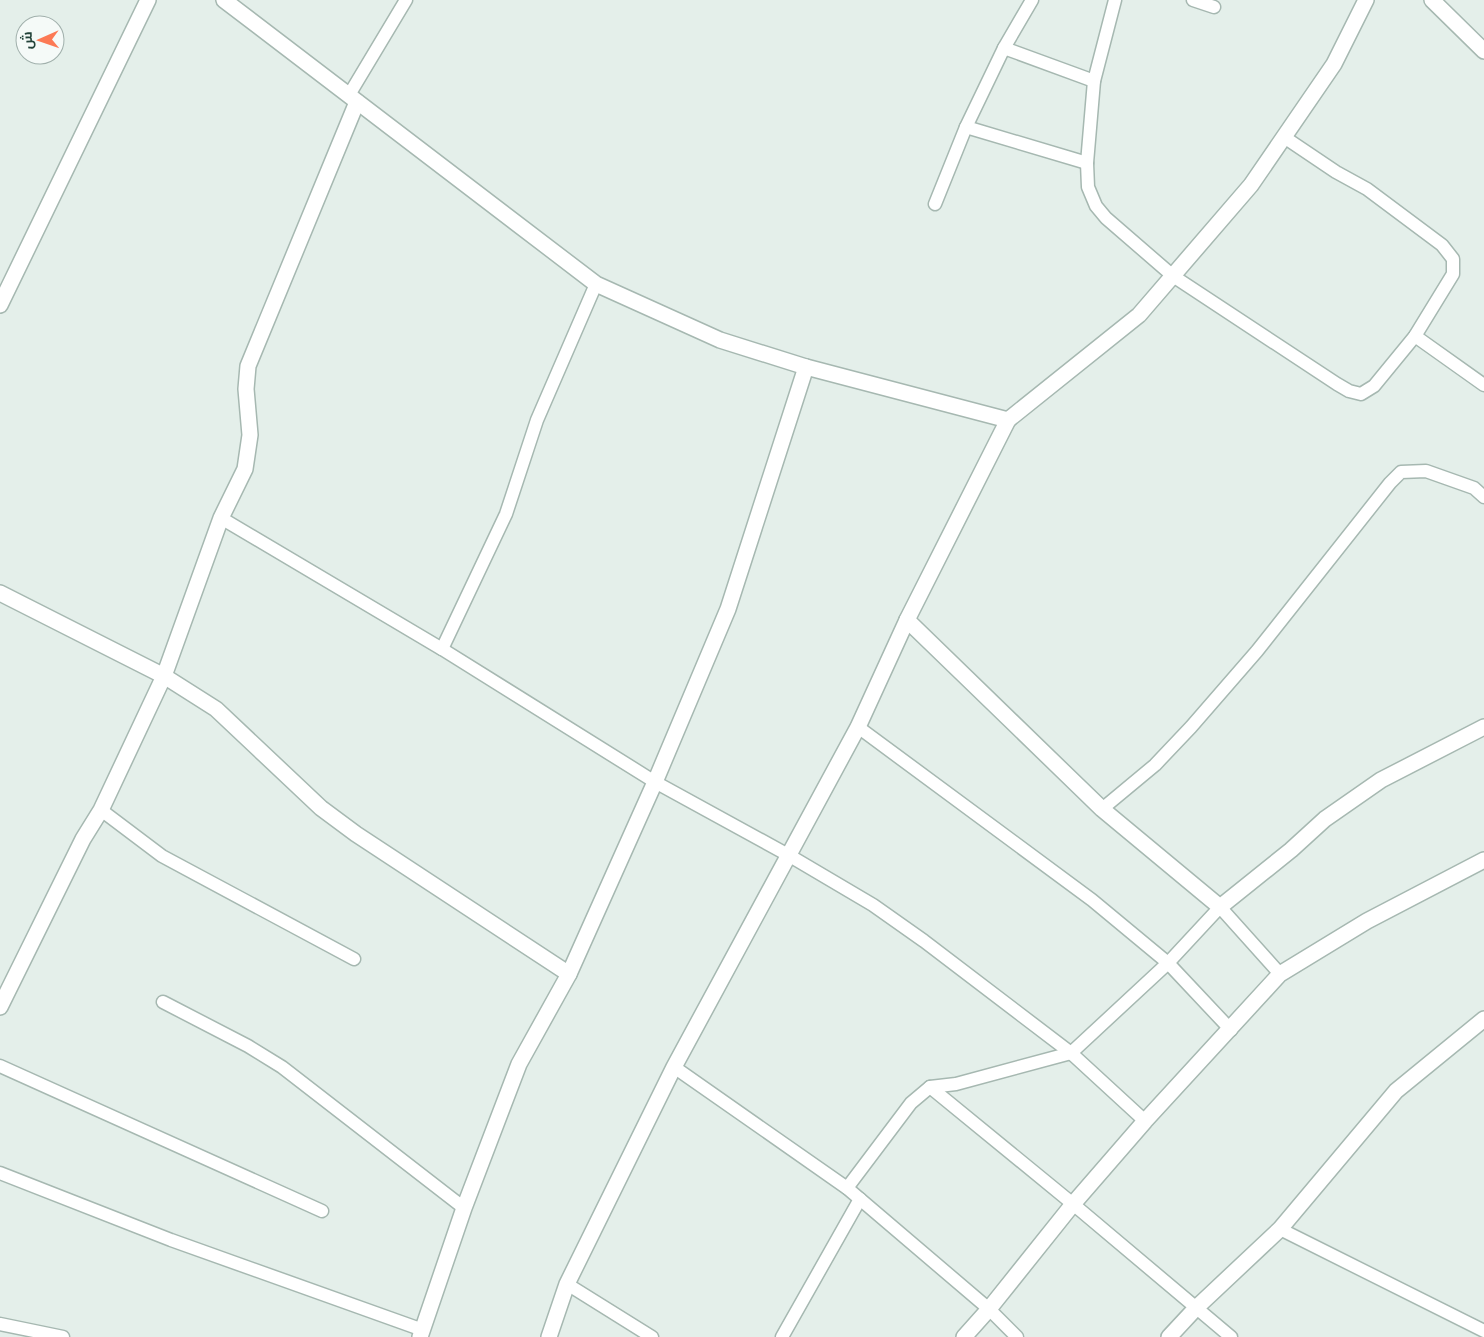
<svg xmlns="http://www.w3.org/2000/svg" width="1484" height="1337" font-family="Signika,Cairo,sans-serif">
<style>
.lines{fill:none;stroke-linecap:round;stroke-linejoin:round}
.service-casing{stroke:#a6b8b1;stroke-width:15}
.minor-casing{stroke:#a6b8b1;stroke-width:18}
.tertiary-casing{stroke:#a6b8b1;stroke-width:18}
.service{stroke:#fff;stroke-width:12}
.minor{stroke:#fff;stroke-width:15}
.tertiary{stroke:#fff;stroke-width:15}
</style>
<rect width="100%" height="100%" fill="#e4efea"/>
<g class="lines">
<defs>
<g id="service">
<path d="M 1115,0 L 1094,81 L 1087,163 L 1088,187 L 1096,206 L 1106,218 L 1173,276 L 1337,384 L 1349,391 L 1361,394 L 1374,386 L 1415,336 L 1453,274 L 1453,259 L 1442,245 L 1367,189 L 1336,172 L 1284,137"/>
<path d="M 1193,0 L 1214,7"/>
<path d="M 1004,48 L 1094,81"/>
<path d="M 349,95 L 406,0"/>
<path d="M 966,127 L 1087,163"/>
<path d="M 935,204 L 966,127 L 1004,48 L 1032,0"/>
<path d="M 1415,336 L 1484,385"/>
<path d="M 221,518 L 442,649 L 655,782 L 790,856 L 873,905 L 924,941 L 1071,1053 L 1145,1121"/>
<path d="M 442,649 L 506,514 L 537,420 L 596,284"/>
<path d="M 858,727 L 1092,900 L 1168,963 L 1231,1030"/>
<path d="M 1102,809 L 1155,765 L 1191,727 L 1257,651 L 1390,483 L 1401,472 L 1426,471 L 1474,488 L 1484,497"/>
<path d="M 101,810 L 162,856 L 354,959"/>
<path d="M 163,1002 L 248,1046 L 282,1067 L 464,1208"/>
<path d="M 0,1066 L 322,1211"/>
<path d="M 674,1067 L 847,1188 L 989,1309 L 1017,1337"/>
<path d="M 930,1087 L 1073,1204 L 1231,1337"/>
<path d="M 0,1173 L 171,1240 L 423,1330"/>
<path d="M 847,1188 L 911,1103 L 930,1087 L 956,1084 L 1071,1053 L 1168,963 L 1220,907 L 1280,974"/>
<path d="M 1280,1229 L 1484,1331"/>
<path d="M 567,1284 L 652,1337"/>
<path d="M 0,1324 L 63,1337"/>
<path d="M 782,1337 L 860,1199"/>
</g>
<g id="minor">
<path d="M 224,0 L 596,284 L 720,340 L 806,367 L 1008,420 L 1139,315 L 1251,185 L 1334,64 L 1366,0"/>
<path d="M 0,305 L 148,0"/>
<path d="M 0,593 L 164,676 L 216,709 L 321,808 L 356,834 L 569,974"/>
<path d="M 907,620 L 1102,809 L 1220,907 L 1291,850 L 1325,819 L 1381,780 L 1484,727"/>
<path d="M 0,1007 L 83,839 L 101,810 L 164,676 L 221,518 L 245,469 L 250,435 L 246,389 L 248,366 L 357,102"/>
<path d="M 420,1337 L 464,1208 L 519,1064 L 569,974 L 655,782 L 728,609 L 806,367"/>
<path d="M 549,1337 L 567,1284 L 674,1067 L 858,727 L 907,620 L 1008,420"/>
<path d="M 964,1337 L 989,1309 L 1073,1204 L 1145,1121 L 1280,974 L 1367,921 L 1484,860"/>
<path d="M 1169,1337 L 1196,1308 L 1280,1229 L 1396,1091 L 1484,1019"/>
</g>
<path id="tertiary" d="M 1432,0 L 1484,51"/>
</defs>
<use href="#service" class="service-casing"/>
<use href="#minor" class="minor-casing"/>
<use href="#tertiary" class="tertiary-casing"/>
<use href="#service" class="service"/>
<use href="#minor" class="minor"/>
<use href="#tertiary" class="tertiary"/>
</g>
<g transform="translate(40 40) rotate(268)"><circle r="24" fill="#f5faf8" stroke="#a1b0ac"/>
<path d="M0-4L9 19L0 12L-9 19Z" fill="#fc7a55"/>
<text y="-8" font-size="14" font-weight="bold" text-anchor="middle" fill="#224239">ش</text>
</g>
</svg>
